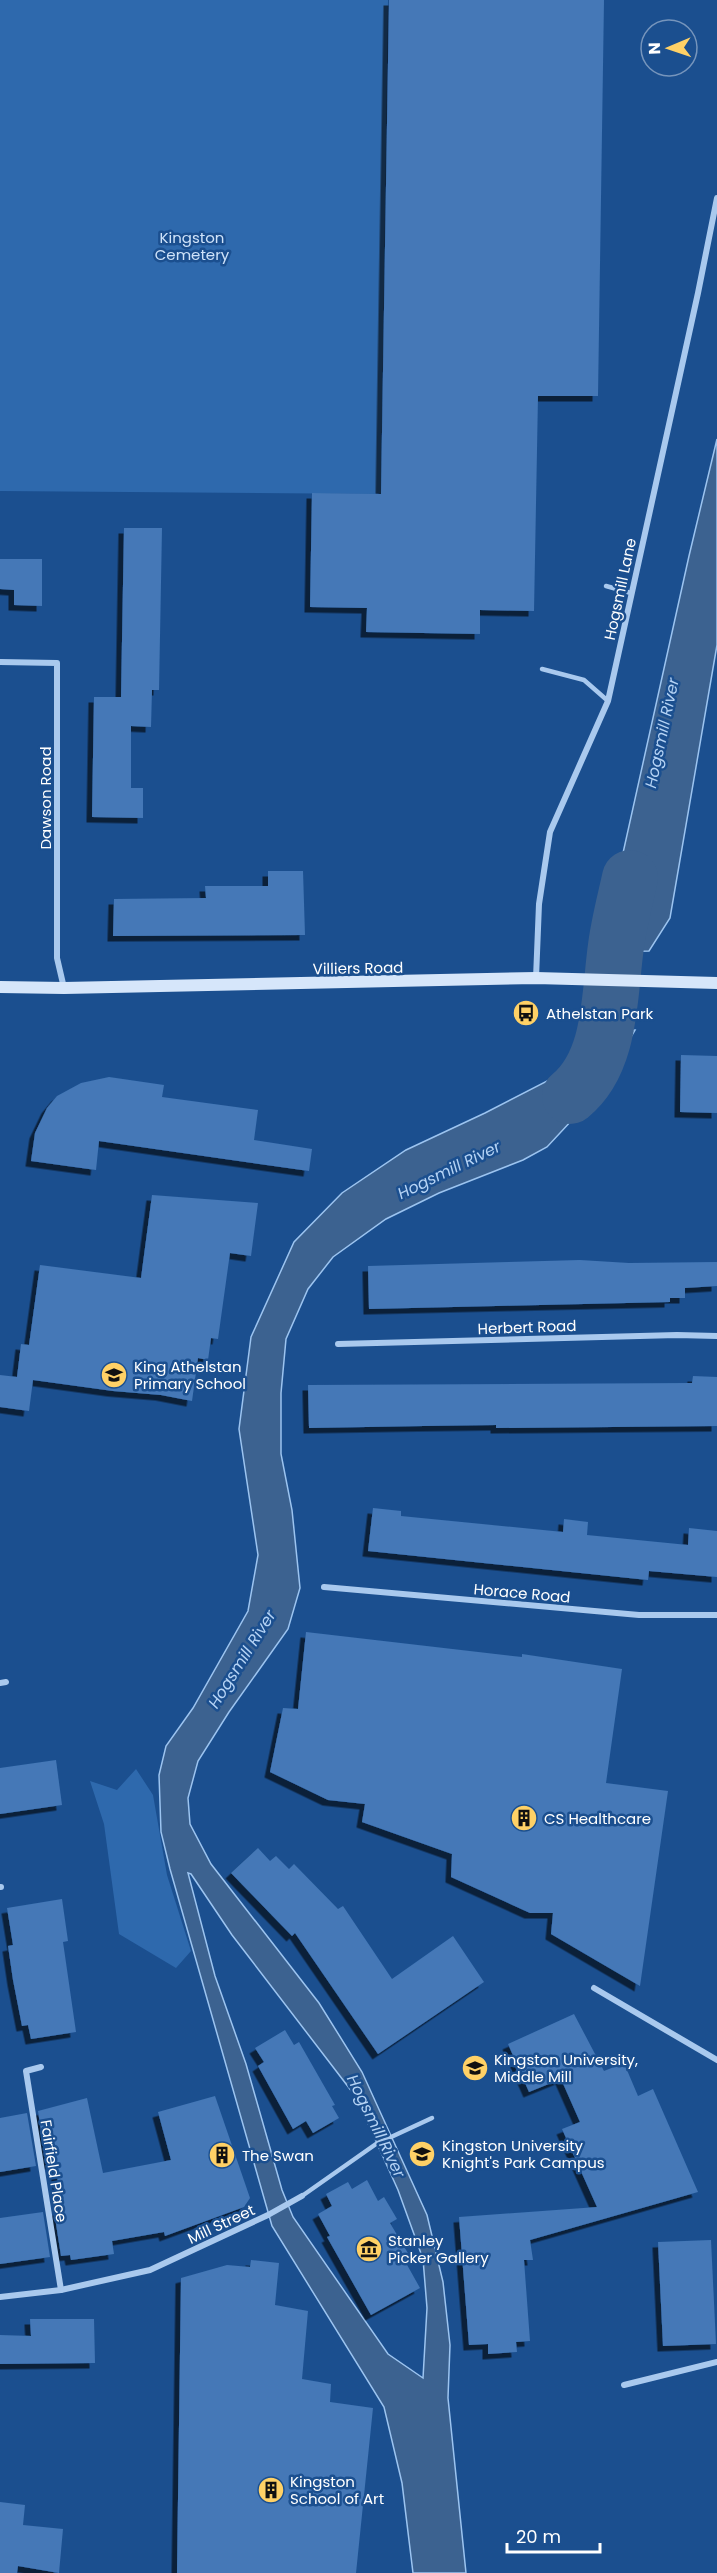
<svg xmlns="http://www.w3.org/2000/svg" width="717" height="2573" font-family="Poppins,sans-serif">
<style>
.green{fill:#2e69ad}
.water{fill:#3c6290;stroke:#9cc4f0;stroke-width:1.5;fill-rule:evenodd}
.lines{fill:none;stroke-linecap:round;stroke-linejoin:round}
.river{stroke:#3c6290;stroke-width:56}
.building{fill:#4478b7;filter:url(#shadow)}
.lane{stroke:#a9c9ee;stroke-width:4.5}
.street{stroke:#a9c9ee;stroke-width:6}
.secondary{stroke:#d6e6fa;stroke-width:12}
.labels{text-anchor:middle;dominant-baseline:central;stroke-width:5;stroke-linejoin:round;paint-order:stroke}
.park-label{font-size:15px;fill:#cfe3fa;stroke:#1b4f8f}
.street-label{font-size:15px;fill:#fff;stroke:#1b4f8f}
.poi-label{font-size:15px;fill:#fff;stroke:#1b4f8f;text-anchor:start}
.water-label{font-size:16px;font-style:italic;fill:#b5d3f5;stroke:#1b4f8f}
</style>
<defs>
<filter id="shadow"><feDropShadow dx="-5.5" dy="5.5" stdDeviation="0" flood-color="#0009"/></filter>
</defs>
<rect width="100%" height="100%" fill="#1b4f8f"/>
<g class="green">
<path d="M 0,0 L 388,0 L 381,494 L 0,491 Z"/>
<path d="M 136,1769 L 153,1795 L 167,1875 L 191,1951 L 176,1968 L 119,1934 L 104,1824 L 90,1781 L 117,1790 Z"/>
</g>
<g class="water">
<path d="M 717,439 L 717,645 L 670,918 L 649,951 L 601,952 L 689,556 Z"/>
<path d="M 635,1030 L 599,1091 L 547,1147 L 523,1160 L 439,1193 L 386,1219 L 333,1257 L 308,1289 L 286,1339 L 281,1393 L 281,1454 L 292,1510 L 300,1588 L 288,1629 L 229,1712 L 198,1761 L 188,1798 L 190,1824 L 211,1864 L 319,2003 L 362,2072 L 427,2215 L 443,2282 L 450,2345 L 448,2398 L 466,2573 L 413,2573 L 402,2483 L 384,2407 L 272,2226 L 170,1869 L 161,1832 L 159,1775 L 166,1746 L 193,1708 L 248,1611 L 258,1555 L 239,1429 L 251,1337 L 294,1242 L 342,1193 L 406,1150 L 485,1113 L 559,1075 L 600,1032 ZM 188,1873 L 191,1874 L 232,1935 L 356,2097 L 398,2190 L 423,2259 L 427,2308 L 423,2378 L 388,2354 L 293,2217 L 282,2190 L 246,2064 L 215,1976 Z"/>
</g>
<g class="lines">
<path class="river" d="M 570,1096 C 612,1062 609,995 616,946 C 619,923 625,901 630,878"/>
</g>
<g class="building">
<path d="M 389,0 L 604,0 L 598,396 L 538,396 L 534,611 L 480,610 L 480,634 L 366,632 L 367,608 L 310,607 L 312,493 L 381,494 Z"/>
<path d="M 124,528 L 162,528 L 159,690 L 152,690 L 151,727 L 131,726 L 131,788 L 143,788 L 143,818 L 92,817 L 94,697 L 121,697 Z"/>
<path d="M 0,559 L 42,559 L 42,606 L 14,605 L 14,590 L 0,589 Z"/>
<path d="M 268,871 L 303,871 L 305,935 L 113,936 L 114,899 L 206,898 L 205,886 L 268,886 Z"/>
<path d="M 681,1055 L 717,1056 L 717,1113 L 680,1112 Z"/>
<path d="M 109,1077 L 164,1085 L 162,1097 L 258,1110 L 254,1140 L 312,1149 L 309,1171 L 99,1141 L 96,1170 L 31,1161 L 35,1133 L 47,1108 L 57,1096 L 81,1083 Z"/>
<path d="M 152,1195 L 258,1203 L 251,1256 L 230,1253 L 218,1339 L 211,1338 L 208,1360 L 198,1358 L 192,1401 L 161,1395 L 113,1391 L 33,1380 L 29,1411 L 0,1407 L 0,1375 L 17,1377 L 21,1344 L 29,1345 L 40,1265 L 141,1278 Z"/>
<path d="M 580,1260 L 629,1263 L 717,1262 L 717,1286 L 685,1288 L 685,1298 L 670,1298 L 670,1302 L 369,1309 L 368,1266 Z"/>
<path d="M 693,1376 L 717,1377 L 717,1426 L 496,1428 L 496,1425 L 424,1426 L 309,1428 L 308,1385 L 692,1383 Z"/>
<path d="M 373,1508 L 401,1511 L 401,1516 L 563,1532 L 564,1519 L 588,1522 L 587,1535 L 688,1545 L 689,1528 L 717,1531 L 717,1577 L 649,1571 L 648,1580 L 368,1551 Z"/>
<path d="M 306,1632 L 522,1657 L 522,1654 L 622,1669 L 606,1783 L 668,1791 L 640,1986 L 551,1934 L 553,1913 L 530,1913 L 451,1877 L 452,1854 L 362,1822 L 365,1804 L 328,1800 L 270,1772 L 283,1708 L 298,1709 Z"/>
<path d="M 56,1760 L 62,1805 L 0,1814 L 0,1768 Z"/>
<path d="M 258,1848 L 270,1861 L 276,1856 L 289,1869 L 294,1864 L 338,1909 L 343,1906 L 392,1979 L 453,1936 L 484,1982 L 378,2054 L 295,1933 L 292,1936 L 231,1873 Z"/>
<path d="M 62,1899 L 68,1941 L 63,1942 L 76,2032 L 31,2039 L 28,2025 L 22,2026 L 13,1980 L 8,1946 L 13,1945 L 7,1908 Z"/>
<path d="M 574,2014 L 604,2071 L 624,2063 L 638,2096 L 653,2089 L 698,2192 L 530,2240 L 533,2260 L 524,2260 L 530,2341 L 516,2342 L 517,2352 L 488,2354 L 488,2344 L 469,2345 L 459,2217 L 597,2207 L 562,2129 L 580,2122 L 561,2079 L 529,2092 L 508,2044 Z"/>
<path d="M 285,2030 L 294,2045 L 299,2042 L 335,2105 L 332,2106 L 339,2118 L 313,2133 L 306,2121 L 293,2129 L 258,2066 L 264,2062 L 255,2048 Z"/>
<path d="M 215,2096 L 250,2198 L 244,2207 L 165,2236 L 164,2232 L 112,2241 L 114,2254 L 71,2260 L 70,2255 L 61,2256 L 54,2211 L 62,2210 L 55,2163 L 46,2164 L 38,2111 L 87,2098 L 103,2173 L 171,2160 L 158,2112 Z"/>
<path d="M 27,2113 L 36,2166 L 0,2172 L 0,2118 Z"/>
<path d="M 367,2180 L 378,2201 L 384,2197 L 397,2219 L 390,2223 L 412,2260 L 406,2263 L 420,2288 L 371,2315 L 327,2237 L 330,2236 L 318,2214 L 332,2206 L 326,2194 L 348,2182 L 352,2189 Z"/>
<path d="M 43,2212 L 50,2257 L 0,2264 L 0,2218 Z"/>
<path d="M 711,2240 L 716,2344 L 663,2346 L 658,2242 Z"/>
<path d="M 251,2260 L 279,2263 L 275,2305 L 308,2311 L 302,2379 L 331,2384 L 330,2402 L 373,2408 L 356,2573 L 177,2573 L 181,2278 L 227,2265 L 250,2267 Z"/>
<path d="M 30,2319 L 94,2319 L 95,2363 L 0,2364 L 0,2335 L 31,2336 Z"/>
<path d="M 0,2502 L 25,2505 L 23,2525 L 63,2529 L 59,2573 L 18,2566 L 17,2573 L 0,2573 Z"/>
</g>
<g class="lines">
<g class="lane">
<path d="M 606,586 L 631,593"/>
<path d="M 542,669 L 584,680 L 608,701"/>
<path d="M 302,2196 L 376,2144 L 432,2118"/>
</g>
<g class="street">
<path d="M 0,662 L 57,663 L 57,958 L 64,988"/>
<path d="M 536,978 L 539,904 L 550,832 L 608,701 L 698,293 L 717,198"/>
<path d="M 338,1344 L 677,1335 L 717,1336"/>
<path d="M 324,1587 L 639,1615 L 717,1615"/>
<path d="M 0,1683 L 6,1682"/>
<path d="M 0,1887 L 1,1887"/>
<path d="M 594,1988 L 717,2060"/>
<path d="M 41,2067 L 26,2071 L 61,2290"/>
<path d="M 0,2297 L 61,2290 L 150,2270 L 268,2215 L 302,2196"/>
<path d="M 624,2385 L 717,2362"/>
</g>
<path class="secondary" d="M 0,987 L 64,988 L 536,978 L 717,983"/>
</g>
<defs>
<symbol id="bus-disc" viewBox="-11 -11 22 22"><circle r="9.5" fill="#ffd166" stroke="#1b4f8f"/><path d="M-5-6H5V4H4V6H2V4H-2V6H-4V4H-5ZM-3.5-4V0h7V-4ZM-3.5 1.2v1.5H-2V1.2ZM2 1.2v1.5H3.5V1.2Z" fill="#111"/></symbol>
<symbol id="school-disc" viewBox="-11 -11 22 22"><circle r="9.5" fill="#ffd166" stroke="#1b4f8f"/><path d="M0-5L7-2L0 1L-7-2ZM-4 1L0 2.5L4 1V4Q0 6-4 4Z" fill="#111"/></symbol>
<symbol id="building-disc" viewBox="-11 -11 22 22"><circle r="9.5" fill="#ffd166" stroke="#1b4f8f"/><path d="M-4-6H4V6H1V3H-1V6H-4ZM-2.5-4.3h1.7v1.8h-1.7ZM.8-4.3h1.7v1.8H.8ZM-2.5-1h1.7V.8h-1.7ZM.8-1h1.7V.8H.8Z" fill="#111"/></symbol>
<symbol id="university-disc" viewBox="-11 -11 22 22"><circle r="9.5" fill="#ffd166" stroke="#1b4f8f"/><path d="M0-5L7-2L0 1L-7-2ZM-4 1L0 2.5L4 1V4Q0 6-4 4Z" fill="#111"/></symbol>
<symbol id="museum-disc" viewBox="-11 -11 22 22"><circle r="9.5" fill="#ffd166" stroke="#1b4f8f"/><path d="M0-6L6-3V-2H-6V-3ZM-5-1h2V3h-2ZM-1-1h2V3h-2ZM3-1h2V3H3ZM-6 4H6V6H-6Z" fill="#111"/></symbol>
</defs>
<g fill-rule="evenodd">
<use href="#bus-disc" x="511" y="998" width="30" height="30"/>
<use href="#school-disc" x="99" y="1360" width="30" height="30"/>
<use href="#building-disc" x="509" y="1803" width="30" height="30"/>
<use href="#university-disc" x="460" y="2053" width="30" height="30"/>
<use href="#university-disc" x="407" y="2139" width="30" height="30"/>
<use href="#building-disc" x="207" y="2140" width="30" height="30"/>
<use href="#museum-disc" x="354" y="2234" width="30" height="30"/>
<use href="#building-disc" x="256" y="2475" width="30" height="30"/>
</g>
<g class="labels">
<g class="park-label">
<text x="192" y="237">Kingston<tspan x="192" dy="17">Cemetery</tspan></text>
</g>
<g class="street-label">
<text transform="translate(620 589) rotate(-78)">Hogsmill Lane</text>
<text transform="translate(45 798) rotate(-90)">Dawson Road</text>
<text transform="translate(358 968) rotate(-1)">Villiers Road</text>
<text transform="translate(527 1327) rotate(-2)">Herbert Road</text>
<text transform="translate(522 1593) rotate(5)">Horace Road</text>
<text transform="translate(54 2171) rotate(81)">Fairfield Place</text>
<text transform="translate(221 2224) rotate(-25)">Mill Street</text>
</g>
<g class="poi-label">
<text x="546" y="1013">Athelstan Park</text>
<text x="134" y="1366">King Athelstan<tspan x="134" dy="17">Primary School</tspan></text>
<text x="544" y="1818">CS Healthcare</text>
<text x="494" y="2059">Kingston University,<tspan x="494" dy="17">Middle Mill</tspan></text>
<text x="442" y="2145">Kingston University<tspan x="442" dy="17">Knight's Park Campus</tspan></text>
<text x="242" y="2155">The Swan</text>
<text x="388" y="2240">Stanley<tspan x="388" dy="17">Picker Gallery</tspan></text>
<text x="290" y="2481">Kingston<tspan x="290" dy="17">School of Art</tspan></text>
</g>
<g class="water-label">
<text transform="translate(662 733) rotate(-78)">Hogsmill River</text>
<text transform="translate(449 1170) rotate(-26)">Hogsmill River</text>
<text transform="translate(242 1659) rotate(-58)">Hogsmill River</text>
<text transform="translate(376 2126) rotate(64)">Hogsmill River</text>
</g>
</g>
<g transform="translate(669 48) rotate(268)"><circle r="28" fill="#1b4f8f" stroke="#7695bc" stroke-width="1.5"/>
<path d="M0-4.5L10 22L0 15L-10 22Z" fill="#ffd166"/>
<text y="-9" font-size="16" font-weight="bold" text-anchor="middle" fill="#ffffff">N</text>
</g>
<path d="M507 2543v9h93v-9" fill="none" stroke="#ffffff" stroke-width="3"/>
<text x="516" y="2543" font-size="18" fill="#ffffff" stroke="#1b4f8f" stroke-width="4.5" paint-order="stroke">20 m</text>
</svg>
